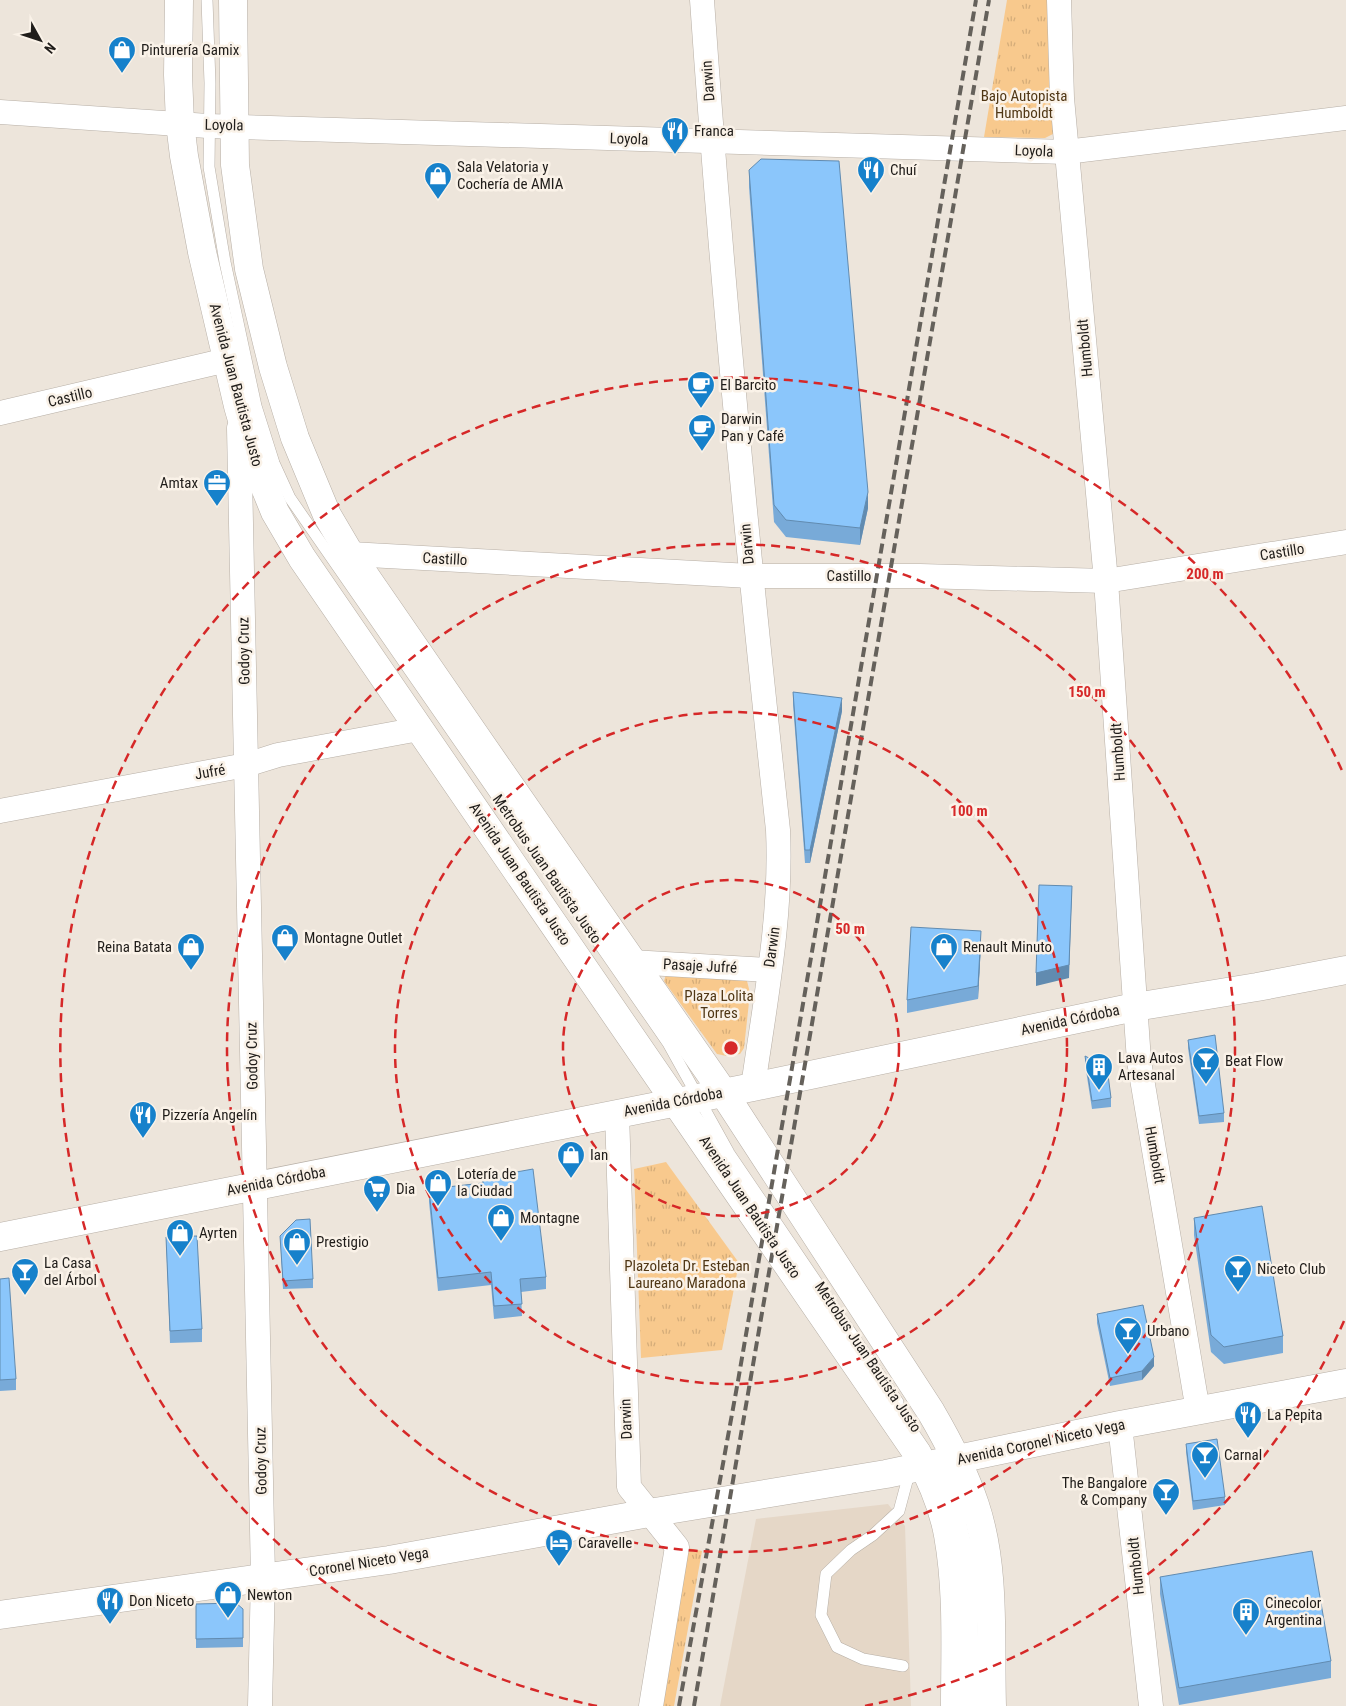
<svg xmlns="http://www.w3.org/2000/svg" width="1346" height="1706" font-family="'Roboto Condensed',sans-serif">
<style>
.built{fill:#e5d7c7}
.grass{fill:url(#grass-tufts)}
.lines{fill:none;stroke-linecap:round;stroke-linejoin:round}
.lane-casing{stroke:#b7afa6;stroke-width:12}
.street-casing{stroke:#b7afa6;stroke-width:25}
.secondary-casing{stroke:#b7afa6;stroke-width:29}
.primary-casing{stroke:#b7afa6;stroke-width:29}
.lane{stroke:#fff;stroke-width:11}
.street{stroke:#fff;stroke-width:24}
.secondary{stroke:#fff;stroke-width:28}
.primary{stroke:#fff;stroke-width:28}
.rail{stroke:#65615b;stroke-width:4;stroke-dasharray:10 5;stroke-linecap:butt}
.wall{fill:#78aad8}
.shaded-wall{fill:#618bb0}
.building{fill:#8bc6fb;stroke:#618bb0}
.ring{fill:none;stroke:#d62828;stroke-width:2.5;stroke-dasharray:9 6}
.labels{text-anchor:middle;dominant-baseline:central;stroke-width:5;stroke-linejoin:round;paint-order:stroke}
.poi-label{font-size:15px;fill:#201d1a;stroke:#faf2e8;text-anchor:start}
.street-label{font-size:15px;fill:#201d1a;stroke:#faf2e8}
.park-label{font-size:15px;fill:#503715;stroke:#faf2e8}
.centre{fill:#d62828;stroke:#faf2e8;stroke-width:2.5}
.ring-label{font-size:15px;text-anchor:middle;font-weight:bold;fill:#d62828;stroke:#faf2e8;stroke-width:5;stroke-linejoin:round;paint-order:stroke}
</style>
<defs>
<pattern id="grass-tufts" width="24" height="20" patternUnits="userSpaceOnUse" patternTransform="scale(1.25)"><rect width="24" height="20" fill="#f8c98d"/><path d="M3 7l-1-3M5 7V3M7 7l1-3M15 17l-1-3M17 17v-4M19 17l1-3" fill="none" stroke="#d4ac79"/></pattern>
</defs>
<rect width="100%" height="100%" fill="#ede5db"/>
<path class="built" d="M 888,1504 L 905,1526 L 911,1706 L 720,1706 L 756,1519 Z"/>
<g class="grass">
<path d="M 1007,0 L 1052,0 L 1055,133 L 1045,138 L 984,137 Z"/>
<path d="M 667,971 L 740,976 L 747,981 L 750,993 L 744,1048 L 740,1054 L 727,1056 L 717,1054 L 664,981 Z"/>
<path d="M 666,1162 L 739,1263 L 722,1350 L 641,1358 L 634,1169 Z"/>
<path d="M 688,1548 L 702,1551 L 674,1706 L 660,1706 Z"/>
</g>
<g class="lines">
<defs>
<g id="lane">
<path d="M 207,0 L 210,83 L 209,167 L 225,262 L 256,406 L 274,463 L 290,498 L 668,1043 L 729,1153 L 898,1402"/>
<path d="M 939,1463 L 956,1502 L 971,1568 L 974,1706"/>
<path d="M 903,1666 L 863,1659 L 837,1647 L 821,1615 L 826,1574 L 851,1550 L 873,1535 L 899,1511 L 910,1470"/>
</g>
<g id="street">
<path d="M 702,0 C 721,277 748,554 778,830 C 782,916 765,1002 753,1087"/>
<path d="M 1059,0 L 1062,98 L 1106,581 L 1139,1061 L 1198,1411"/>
<path d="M 0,112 L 208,126 L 1066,152 L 1346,118"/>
<path d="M 0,413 L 227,360"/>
<path d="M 239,428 L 263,1577 L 260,1706"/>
<path d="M 350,554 L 750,576 L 920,576 L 1106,581 L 1346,542"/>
<path d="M 0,811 L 246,765 L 278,755 L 419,729"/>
<path d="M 631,962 L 769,970"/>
<path d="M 617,1113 L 629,1487 L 677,1547 L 651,1706"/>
<path d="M 1120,1425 L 1151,1706"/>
</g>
<path id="secondary" d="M 0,1615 L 389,1560 L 649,1513 L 886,1474 L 1120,1425 L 1346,1383"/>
<g id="primary">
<path d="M 179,0 L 178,75 L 180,123 L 184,156 L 202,252 L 238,406 L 253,458 L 275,512 L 302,558 L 917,1453 C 930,1477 943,1507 948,1535 C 958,1591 955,1649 955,1706"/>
<path d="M 233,0 L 235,165 L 249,269 L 273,367 L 295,438 L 327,515 L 350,554 L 481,744 L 723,1092 L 931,1412 C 948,1441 964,1472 975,1505 C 996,1568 990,1640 992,1706"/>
<path d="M 0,1237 L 753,1087 L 1135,1007 L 1257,987 L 1346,970"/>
</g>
</defs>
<use href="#lane" class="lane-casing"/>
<use href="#street" class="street-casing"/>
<use href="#secondary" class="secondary-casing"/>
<use href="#primary" class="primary-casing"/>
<use href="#lane" class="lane"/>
<use href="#street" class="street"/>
<use href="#secondary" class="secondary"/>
<use href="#primary" class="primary"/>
<g class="rail">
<path d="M 679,1706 L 738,1381 L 976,0"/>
<path d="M 694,1706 L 989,0"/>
</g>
</g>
<g class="wall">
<path d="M 749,170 L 868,508 L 860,545 L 786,537 L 774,522 L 749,187 Z"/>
<path d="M 793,692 L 842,711 L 810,863 L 805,863 L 793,704 Z"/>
<path d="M 981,944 L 978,999 L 907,1013 L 907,1000 Z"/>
<path d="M 1188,1040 L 1224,1113 L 1224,1122 L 1199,1124 L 1188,1048 Z"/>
<path d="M 1085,1056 L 1111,1098 L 1111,1107 L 1092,1109 L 1085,1064 Z"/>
<path d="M 483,1178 L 546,1277 L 546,1289 L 521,1292 L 522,1316 L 494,1319 L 491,1285 L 438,1291 L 429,1202 L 429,1189 L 483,1183 Z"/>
<path d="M 1194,1218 L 1283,1336 L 1283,1353 L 1224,1364 L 1211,1352 L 1194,1235 Z"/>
<path d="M 280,1236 L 313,1279 L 313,1288 L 283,1289 Z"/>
<path d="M 166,1237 L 202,1329 L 202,1342 L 170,1343 Z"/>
<path d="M 0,1279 L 16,1379 L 16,1390 L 0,1391 Z"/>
<path d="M 1097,1314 L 1154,1366 L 1142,1380 L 1110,1386 L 1097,1323 Z"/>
<path d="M 1186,1444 L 1225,1497 L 1225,1505 L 1193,1510 L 1186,1452 Z"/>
<path d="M 1160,1577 L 1331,1661 L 1331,1678 L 1179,1705 L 1160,1594 Z"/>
<path d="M 196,1604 L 243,1609 L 243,1647 L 196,1648 Z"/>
</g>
<g class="shaded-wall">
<path d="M 868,492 L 868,508 L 860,545 L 860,528 Z"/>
<path d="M 842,698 L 842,711 L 810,863 L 810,850 Z"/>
<path d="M 1072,886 L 1069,978 L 1036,986 L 1036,973 Z"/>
<path d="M 981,931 L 981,944 L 978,999 L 978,986 Z"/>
<path d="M 1154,1357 L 1154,1366 L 1142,1380 L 1142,1371 Z"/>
</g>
<g class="building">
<path d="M 761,159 L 839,161 L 868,492 L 860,528 L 786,520 L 774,505 L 749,170 Z"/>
<path d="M 793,692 L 842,698 L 810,850 L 805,850 Z"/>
<path d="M 1039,885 L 1072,886 L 1069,965 L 1036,973 Z"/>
<path d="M 911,927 L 981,931 L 978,986 L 907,1000 Z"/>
<path d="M 1215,1035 L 1224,1113 L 1199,1116 L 1188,1040 Z"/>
<path d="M 1085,1056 L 1107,1067 L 1111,1098 L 1092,1101 Z"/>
<path d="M 533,1169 L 546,1277 L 520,1279 L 522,1304 L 494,1306 L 491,1272 L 438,1278 L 429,1189 L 483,1183 L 483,1178 Z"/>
<path d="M 1262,1206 L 1283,1336 L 1224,1347 L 1211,1335 L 1194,1218 Z"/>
<path d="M 310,1219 L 313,1279 L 283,1281 L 280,1236 L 296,1220 Z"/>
<path d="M 197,1236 L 202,1329 L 170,1331 L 166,1237 Z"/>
<path d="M 9,1278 L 16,1379 L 0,1380 L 0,1279 Z"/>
<path d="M 1143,1305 L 1154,1357 L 1142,1371 L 1110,1378 L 1097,1314 Z"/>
<path d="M 1217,1439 L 1225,1497 L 1193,1501 L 1186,1444 Z"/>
<path d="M 1312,1551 L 1331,1661 L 1179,1688 L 1160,1577 Z"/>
<path d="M 236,1603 L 243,1609 L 243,1638 L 196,1639 L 196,1604 Z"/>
</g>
<g class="ring">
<circle cx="731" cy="1048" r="168"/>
<circle cx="731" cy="1048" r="336"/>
<circle cx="731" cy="1048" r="504"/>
<path d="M1344 1321A671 671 0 0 1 865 1706M597 1706A671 671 0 1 1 1344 775"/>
</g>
<defs>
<symbol id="shop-pin" viewBox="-11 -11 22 30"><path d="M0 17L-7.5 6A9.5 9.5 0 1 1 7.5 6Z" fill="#1681cb" stroke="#faf2e8"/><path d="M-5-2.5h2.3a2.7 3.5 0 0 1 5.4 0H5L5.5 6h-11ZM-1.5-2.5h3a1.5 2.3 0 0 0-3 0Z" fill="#fff"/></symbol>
<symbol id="restaurant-pin" viewBox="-11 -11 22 30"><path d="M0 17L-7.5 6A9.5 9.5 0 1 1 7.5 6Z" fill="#1681cb" stroke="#faf2e8"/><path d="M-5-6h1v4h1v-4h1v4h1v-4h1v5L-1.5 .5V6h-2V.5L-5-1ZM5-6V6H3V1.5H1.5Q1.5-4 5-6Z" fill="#fff"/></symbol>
<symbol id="cafe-pin" viewBox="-11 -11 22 30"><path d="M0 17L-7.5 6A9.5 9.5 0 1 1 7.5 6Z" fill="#1681cb" stroke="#faf2e8"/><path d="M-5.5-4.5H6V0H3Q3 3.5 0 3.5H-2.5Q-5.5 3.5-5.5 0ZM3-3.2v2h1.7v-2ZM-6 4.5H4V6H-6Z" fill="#fff"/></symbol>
<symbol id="office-pin" viewBox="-11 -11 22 30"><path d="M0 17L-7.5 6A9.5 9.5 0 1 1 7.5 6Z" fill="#1681cb" stroke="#faf2e8"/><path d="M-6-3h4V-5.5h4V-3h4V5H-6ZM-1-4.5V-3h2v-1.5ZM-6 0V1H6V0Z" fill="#fff"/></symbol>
<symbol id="bar-pin" viewBox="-11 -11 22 30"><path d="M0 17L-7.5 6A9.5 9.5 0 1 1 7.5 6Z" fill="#1681cb" stroke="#faf2e8"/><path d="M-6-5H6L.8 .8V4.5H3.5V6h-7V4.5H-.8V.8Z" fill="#fff"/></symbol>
<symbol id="building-pin" viewBox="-11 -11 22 30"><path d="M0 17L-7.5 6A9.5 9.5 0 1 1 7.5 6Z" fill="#1681cb" stroke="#faf2e8"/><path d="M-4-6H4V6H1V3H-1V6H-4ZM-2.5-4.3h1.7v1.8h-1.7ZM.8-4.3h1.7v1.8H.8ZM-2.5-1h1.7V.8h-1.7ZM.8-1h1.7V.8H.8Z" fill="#fff"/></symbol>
<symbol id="supermarket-pin" viewBox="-11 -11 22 30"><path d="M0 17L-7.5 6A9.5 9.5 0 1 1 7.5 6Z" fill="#1681cb" stroke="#faf2e8"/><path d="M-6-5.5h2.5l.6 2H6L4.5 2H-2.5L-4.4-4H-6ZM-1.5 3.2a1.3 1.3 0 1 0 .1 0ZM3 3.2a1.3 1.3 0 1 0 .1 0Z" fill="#fff"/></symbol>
<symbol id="hotel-pin" viewBox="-11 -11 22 30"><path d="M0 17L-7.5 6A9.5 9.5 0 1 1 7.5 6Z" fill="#1681cb" stroke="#faf2e8"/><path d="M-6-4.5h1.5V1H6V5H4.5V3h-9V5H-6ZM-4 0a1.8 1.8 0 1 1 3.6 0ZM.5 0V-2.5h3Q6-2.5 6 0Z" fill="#fff"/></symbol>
</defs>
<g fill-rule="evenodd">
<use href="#shop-pin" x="106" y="34" width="32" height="43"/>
<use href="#restaurant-pin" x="659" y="115" width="32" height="43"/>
<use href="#restaurant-pin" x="855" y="154" width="32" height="43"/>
<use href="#shop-pin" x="422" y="160" width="32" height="43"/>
<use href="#cafe-pin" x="685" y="369" width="32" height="43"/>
<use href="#cafe-pin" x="686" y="412" width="32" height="43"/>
<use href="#office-pin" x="201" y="467" width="32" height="43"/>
<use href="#shop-pin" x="269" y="922" width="32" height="43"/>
<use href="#shop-pin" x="175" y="931" width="32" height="43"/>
<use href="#shop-pin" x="928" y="931" width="32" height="43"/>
<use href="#bar-pin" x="1190" y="1045" width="32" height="43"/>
<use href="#building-pin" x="1083" y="1051" width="32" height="43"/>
<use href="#restaurant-pin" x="127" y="1099" width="32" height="43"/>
<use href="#shop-pin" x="555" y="1139" width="32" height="43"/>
<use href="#shop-pin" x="422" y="1167" width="32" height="43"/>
<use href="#supermarket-pin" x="361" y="1173" width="32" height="43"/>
<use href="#shop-pin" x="485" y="1202" width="32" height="43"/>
<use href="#shop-pin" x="164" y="1217" width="32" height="43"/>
<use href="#shop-pin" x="281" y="1226" width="32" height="43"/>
<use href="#bar-pin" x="1222" y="1253" width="32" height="43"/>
<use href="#bar-pin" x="9" y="1256" width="32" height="43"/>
<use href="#bar-pin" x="1112" y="1315" width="32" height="43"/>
<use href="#restaurant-pin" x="1232" y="1399" width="32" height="43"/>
<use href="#bar-pin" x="1189" y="1439" width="32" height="43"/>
<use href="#bar-pin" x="1150" y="1476" width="32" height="43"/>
<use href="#hotel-pin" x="543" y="1527" width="32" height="43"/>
<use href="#shop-pin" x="212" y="1579" width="32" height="43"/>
<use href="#restaurant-pin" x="94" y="1585" width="32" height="43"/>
<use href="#building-pin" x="1230" y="1596" width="32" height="43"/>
</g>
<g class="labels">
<g class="poi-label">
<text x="141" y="50">Pinturería Gamix</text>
<text x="694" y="131">Franca</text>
<text x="457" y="167">Sala Velatoria y<tspan x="457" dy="17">Cochería de AMIA</tspan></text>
<text x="890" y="170">Chuí</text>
<text x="720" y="385">El Barcito</text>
<text x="721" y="419">Darwin<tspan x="721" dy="17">Pan y Café</tspan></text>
<text x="198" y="483" text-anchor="end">Amtax</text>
<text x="304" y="938">Montagne Outlet</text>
<text x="172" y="947" text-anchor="end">Reina Batata</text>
<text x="963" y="947">Renault Minuto</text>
<text x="1118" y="1058">Lava Autos<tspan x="1118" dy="17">Artesanal</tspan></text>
<text x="1225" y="1061">Beat Flow</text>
<text x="162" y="1115">Pizzería Angelín</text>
<text x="590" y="1155">Ian</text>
<text x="457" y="1174">Lotería de<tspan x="457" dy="17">la Ciudad</tspan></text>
<text x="396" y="1189">Dia</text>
<text x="520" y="1218">Montagne</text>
<text x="199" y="1233">Ayrten</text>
<text x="316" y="1242">Prestigio</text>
<text x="44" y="1263">La Casa<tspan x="44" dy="17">del Árbol</tspan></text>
<text x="1257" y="1269">Niceto Club</text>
<text x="1147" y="1331">Urbano</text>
<text x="1267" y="1415">La Pepita</text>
<text x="1224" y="1455">Carnal</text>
<text x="1147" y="1483" text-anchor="end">The Bangalore<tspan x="1147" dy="17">&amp; Company</tspan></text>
<text x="578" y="1543">Caravelle</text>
<text x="247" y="1595">Newton</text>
<text x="129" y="1601">Don Niceto</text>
<text x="1265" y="1603">Cinecolor<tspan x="1265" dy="17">Argentina</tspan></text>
</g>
<g class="street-label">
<text transform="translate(708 81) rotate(-94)">Darwin</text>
<text transform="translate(224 125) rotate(1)">Loyola</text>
<text transform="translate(629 139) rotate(2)">Loyola</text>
<text transform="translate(1034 151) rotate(2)">Loyola</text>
<text transform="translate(1085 348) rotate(-95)">Humboldt</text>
<text transform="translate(236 385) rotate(75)">Avenida Juan Bautista Justo</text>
<text transform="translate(70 397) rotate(-13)">Castillo</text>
<text transform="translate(747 544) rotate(-95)">Darwin</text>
<text transform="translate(1282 552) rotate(-9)">Castillo</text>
<text transform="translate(445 559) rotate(3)">Castillo</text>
<text x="849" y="576">Castillo</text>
<text transform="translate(244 651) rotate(-91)">Godoy Cruz</text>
<text transform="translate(1118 752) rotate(-94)">Humboldt</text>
<text transform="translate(210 772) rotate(-10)">Jufré</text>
<text transform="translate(547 869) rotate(55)">Metrobus Juan Bautista Justo</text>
<text transform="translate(520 874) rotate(56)">Avenida Juan Bautista Justo</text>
<text transform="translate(772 947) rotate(-82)">Darwin</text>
<text transform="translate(700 966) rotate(3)">Pasaje Jufré</text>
<text transform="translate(1070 1020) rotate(-12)">Avenida Córdoba</text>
<text transform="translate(252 1056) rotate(-91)">Godoy Cruz</text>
<text transform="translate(673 1102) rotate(-11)">Avenida Córdoba</text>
<text transform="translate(1155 1155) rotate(80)">Humboldt</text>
<text transform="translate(276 1181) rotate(-11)">Avenida Córdoba</text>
<text transform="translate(750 1207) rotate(56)">Avenida Juan Bautista Justo</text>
<text transform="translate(868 1357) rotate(56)">Metrobus Juan Bautista Justo</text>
<text transform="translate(626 1419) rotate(-92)">Darwin</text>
<text transform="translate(1041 1442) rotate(-12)">Avenida Coronel Niceto Vega</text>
<text transform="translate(261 1461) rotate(-91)">Godoy Cruz</text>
<text transform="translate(369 1562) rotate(-9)">Coronel Niceto Vega</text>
<text transform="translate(1136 1566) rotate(-96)">Humboldt</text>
</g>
<g class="park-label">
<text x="1024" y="96">Bajo Autopista<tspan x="1024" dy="17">Humboldt</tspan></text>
<text x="719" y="996">Plaza Lolita<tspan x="719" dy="17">Torres</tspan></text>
<text x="687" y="1266">Plazoleta Dr. Esteban<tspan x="687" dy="17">Laureano Maradona</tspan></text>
</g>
</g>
<circle cx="731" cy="1048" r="8" class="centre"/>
<g class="ring-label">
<text x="1205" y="579">200 m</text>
<text x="1087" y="697">150 m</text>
<text x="969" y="816">100 m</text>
<text x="850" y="934">50 m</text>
</g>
<g transform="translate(40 40) rotate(130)" stroke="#faf2e8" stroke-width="4" paint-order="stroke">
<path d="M0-4L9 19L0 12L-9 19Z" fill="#201d1a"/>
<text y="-8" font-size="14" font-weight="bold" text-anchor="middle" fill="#201d1a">N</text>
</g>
</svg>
